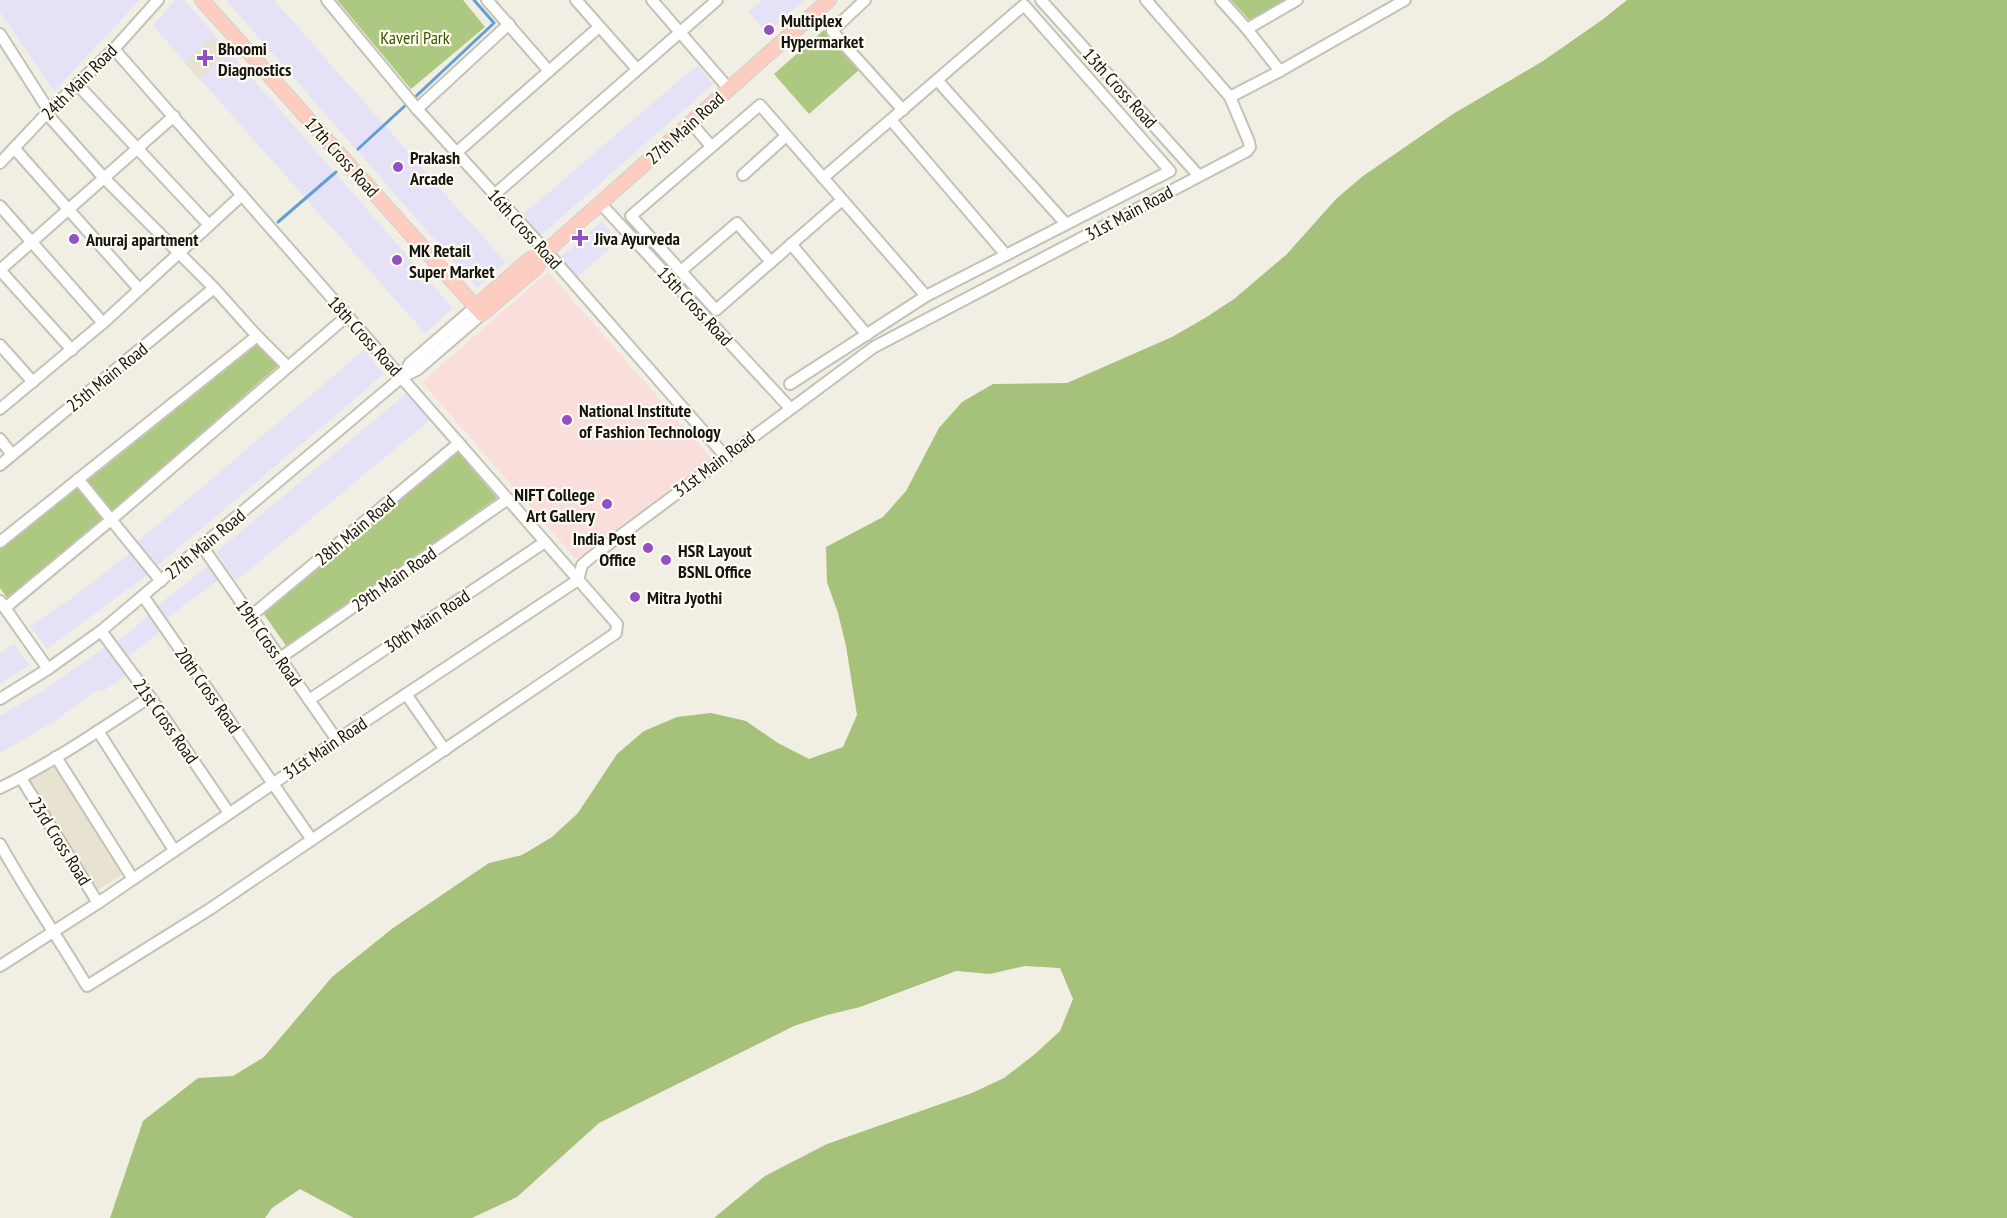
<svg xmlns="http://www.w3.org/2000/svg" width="2007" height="1218" font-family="'PT Sans Narrow',sans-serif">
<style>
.commercial{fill:#e5e2f8}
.built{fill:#e7e3d0}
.education{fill:#f9dedb}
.green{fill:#adc881}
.forest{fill:#a6c179}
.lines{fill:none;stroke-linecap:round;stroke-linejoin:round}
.stream{stroke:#629ed4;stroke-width:3}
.minor-casing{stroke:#c4c2b7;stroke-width:14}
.major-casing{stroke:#d0d0cf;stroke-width:16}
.minor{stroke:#fff;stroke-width:10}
.major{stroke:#fecdc1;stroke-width:14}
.poi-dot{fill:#9350c4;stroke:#fffdf1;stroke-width:2}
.labels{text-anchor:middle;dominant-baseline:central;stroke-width:4.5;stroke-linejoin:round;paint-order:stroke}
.poi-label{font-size:18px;font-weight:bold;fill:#151410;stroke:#fffdf1;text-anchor:start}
.park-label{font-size:18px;fill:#3d5300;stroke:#fffdf1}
.street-label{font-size:18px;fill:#151410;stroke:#fffdf1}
</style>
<rect width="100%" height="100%" fill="#f1efe3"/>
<g class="commercial">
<path d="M 0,0 L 140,0 L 54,91 L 0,12 Z"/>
<path d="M 175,0 L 184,0 L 453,308 L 425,333 L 153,26 Z"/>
<path d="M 226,0 L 274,0 L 506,263 L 477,288 Z"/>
<path d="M 762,0 L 804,0 L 767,33 L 748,12 Z"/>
<path d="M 697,65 L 713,84 L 540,236 L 521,216 Z"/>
<path d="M 602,221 L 619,241 L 575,279 L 558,260 Z"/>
<path d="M 364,350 L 384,374 L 156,567 L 136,543 Z"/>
<path d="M 407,393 L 430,420 L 236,581 L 216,552 Z"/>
<path d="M 131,552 L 147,575 L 47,649 L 30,626 L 76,595 Z"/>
<path d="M 208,566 L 218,580 L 167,618 L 157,606 Z"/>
<path d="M 149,615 L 160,631 L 127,658 L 116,643 Z"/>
<path d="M 14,644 L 29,665 L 0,684 L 0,653 Z"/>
<path d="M 105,647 L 126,675 L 102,692 L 99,689 L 55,721 L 0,753 L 0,716 L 41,692 Z"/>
</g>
<g class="built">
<path d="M 212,38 L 226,55 L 199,79 L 184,62 Z"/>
<path d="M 55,761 L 125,873 L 96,891 L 26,779 Z"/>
</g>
<path class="education" d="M 548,272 L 711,458 L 576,559 L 422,382 Z"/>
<g class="green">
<path d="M 337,0 L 463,0 L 485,27 L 411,89 Z"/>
<path d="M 1231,0 L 1287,0 L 1250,21 Z"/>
<path d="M 824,30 L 859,70 L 809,114 L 774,74 Z"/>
<path d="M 258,344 L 280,364 L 112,511 L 87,481 Z"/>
<path d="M 458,452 L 497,498 L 287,647 L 263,613 Z"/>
<path d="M 78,486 L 105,520 L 8,599 L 0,588 L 0,548 Z"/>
</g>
<path class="forest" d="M 1627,0 L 2007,0 L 2007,1218 L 714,1218 L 765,1176 L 827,1144 L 972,1093 L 1004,1078 L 1035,1054 L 1060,1031 L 1073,999 L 1060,968 L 1025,966 L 990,974 L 956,971 L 860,1007 L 827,1015 L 794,1026 L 599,1123 L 517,1197 L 472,1218 L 354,1218 L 300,1189 L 272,1208 L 265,1218 L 110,1218 L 143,1121 L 198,1078 L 233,1076 L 264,1057 L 332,977 L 393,928 L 489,863 L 522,855 L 552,837 L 578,813 L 617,754 L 644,731 L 677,717 L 711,713 L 746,721 L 778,743 L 809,759 L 843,747 L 857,715 L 846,646 L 838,613 L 827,582 L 826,547 L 883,517 L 906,491 L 939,428 L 962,402 L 993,384 L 1067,383 L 1172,337 L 1205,318 L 1234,299 L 1287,254 L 1336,199 L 1363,176 L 1453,114 L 1543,61 L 1602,20 Z"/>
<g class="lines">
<g class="stream">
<path d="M 413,99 L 494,23 L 474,0"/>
<path d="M 358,149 L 408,103"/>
<path d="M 278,222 L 336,172"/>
</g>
<defs>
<g id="minor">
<path d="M 327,0 L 417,109 L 554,260 L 725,456"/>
<path d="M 487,0 L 549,71"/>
<path d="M 576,0 L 637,69"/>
<path d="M 652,0 L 729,89"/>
<path d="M 865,0 L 832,31 L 903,110"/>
<path d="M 1041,0 L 1199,176"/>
<path d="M 1146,0 L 1230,97"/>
<path d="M 1221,0 L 1247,29 L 1280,71"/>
<path d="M 1247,29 L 1297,0"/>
<path d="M 0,34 L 49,111"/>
<path d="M 937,80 L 1066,224"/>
<path d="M 77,84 L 209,225"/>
<path d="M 417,109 L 509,24"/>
<path d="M 47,114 L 104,178 L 214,288 L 257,336 L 288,367"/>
<path d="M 891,120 L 1006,255"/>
<path d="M 691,123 L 711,146"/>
<path d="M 14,148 L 139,289"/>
<path d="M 456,153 L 599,27"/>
<path d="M 0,163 L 49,111 L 114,49 L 158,0"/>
<path d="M 743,175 L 786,136"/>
<path d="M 494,195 L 717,0"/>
<path d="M 842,200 L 716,310 L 631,216 L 760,105 L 926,296"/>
<path d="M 600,203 L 790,408"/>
<path d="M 0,206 L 103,323"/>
<path d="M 791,244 L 867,335"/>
<path d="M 0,270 L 174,116"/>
<path d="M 0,270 L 72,350"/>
<path d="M 681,271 L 737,223 L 771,262"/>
<path d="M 0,345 L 33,382"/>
<path d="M 402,377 L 410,363 L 475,307"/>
<path d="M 790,384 L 926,296 L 1170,171 L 1024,5 L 823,178"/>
<path d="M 0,409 L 103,323 L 242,195"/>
<path d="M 0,439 L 12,455"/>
<path d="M 0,465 L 214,288"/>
<path d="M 78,479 L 161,581"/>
<path d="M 0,542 L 257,336"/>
<path d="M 202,546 L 337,740"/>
<path d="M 143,596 L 312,840"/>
<path d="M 0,601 L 48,669"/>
<path d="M 5,608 L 112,519 L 347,316"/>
<path d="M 251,616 L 459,443"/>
<path d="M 101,631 L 150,697 L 229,813"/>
<path d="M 280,658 L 508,499"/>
<path d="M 406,694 L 445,750"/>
<path d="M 0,699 L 48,669 L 101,631 L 402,377 L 417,370 L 482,314"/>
<path d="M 309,700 L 545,542"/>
<path d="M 98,731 L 174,850"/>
<path d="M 56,757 L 133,879"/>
<path d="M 21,778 L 98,903"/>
<path d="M 0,788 C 52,763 101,729 150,697"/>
<path d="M 0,844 C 27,893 59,939 87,986 L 210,909 L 616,633 L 617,624 L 114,49"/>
<path d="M 0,966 L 98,903 L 337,740 L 578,580 L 582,565 L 590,558 L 874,347 L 1247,151 L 1250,147 L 1249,142 L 1230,97 L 1280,71 L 1405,0"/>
</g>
<g id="major">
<path d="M 202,0 L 482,314 L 537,267 L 542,255"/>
<path d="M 475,307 L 530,259 L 542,255 L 829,0"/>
</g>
</defs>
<use href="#minor" class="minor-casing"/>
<use href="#major" class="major-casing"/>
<use href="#minor" class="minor"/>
<use href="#major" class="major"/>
</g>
<g class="poi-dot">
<circle cx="769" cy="30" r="6"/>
<path d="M202 49h6v6h6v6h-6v6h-6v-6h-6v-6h6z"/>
<circle cx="398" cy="167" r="6"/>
<path d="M577 229h6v6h6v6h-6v6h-6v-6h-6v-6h6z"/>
<circle cx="74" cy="239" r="6"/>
<circle cx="397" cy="260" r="6"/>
<circle cx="567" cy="420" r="6"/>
<circle cx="607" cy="504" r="6"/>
<circle cx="648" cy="548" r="6"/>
<circle cx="666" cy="560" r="6"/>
<circle cx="635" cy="597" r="6"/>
</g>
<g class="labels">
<g class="poi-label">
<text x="781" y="20">Multiplex<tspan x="781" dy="21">Hypermarket</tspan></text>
<text x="218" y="48">Bhoomi<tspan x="218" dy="21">Diagnostics</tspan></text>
<text x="410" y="157">Prakash<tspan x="410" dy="21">Arcade</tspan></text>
<text x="594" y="238">Jiva Ayurveda</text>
<text x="86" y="239">Anuraj apartment</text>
<text x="409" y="250">MK Retail<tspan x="409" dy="21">Super Market</tspan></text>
<text x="579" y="410">National Institute<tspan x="579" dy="21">of Fashion Technology</tspan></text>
<text x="595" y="494" text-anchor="end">NIFT College<tspan x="595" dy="21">Art Gallery</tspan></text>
<text x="636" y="538" text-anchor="end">India Post<tspan x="636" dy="21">Office</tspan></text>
<text x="678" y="550">HSR Layout<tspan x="678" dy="21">BSNL Office</tspan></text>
<text x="647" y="597">Mitra Jyothi</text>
</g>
<g class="park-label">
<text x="415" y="37">Kaveri Park</text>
</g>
<g class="street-label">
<text transform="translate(79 82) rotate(-45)">24th Main Road</text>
<text transform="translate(1120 88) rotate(48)">13th Cross Road</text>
<text transform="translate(685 128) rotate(-42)">27th Main Road</text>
<text transform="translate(342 157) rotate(48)">17th Cross Road</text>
<text transform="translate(1129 213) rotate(-28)">31st Main Road</text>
<text transform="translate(525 229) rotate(48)">16th Cross Road</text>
<text transform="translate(695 306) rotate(47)">15th Cross Road</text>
<text transform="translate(365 336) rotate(48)">18th Cross Road</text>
<text transform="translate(107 377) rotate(-39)">25th Main Road</text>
<text transform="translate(714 464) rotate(-37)">31st Main Road</text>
<text transform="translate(355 530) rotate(-40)">28th Main Road</text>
<text transform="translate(205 544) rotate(-40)">27th Main Road</text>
<text transform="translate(394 579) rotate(-35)">29th Main Road</text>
<text transform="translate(427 621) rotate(-34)">30th Main Road</text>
<text transform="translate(269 643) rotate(55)">19th Cross Road</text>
<text transform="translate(208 690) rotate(55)">20th Cross Road</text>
<text transform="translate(166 721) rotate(55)">21st Cross Road</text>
<text transform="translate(325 748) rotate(-34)">31st Main Road</text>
<text transform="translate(60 841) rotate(58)">23rd Cross Road</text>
</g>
</g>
</svg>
